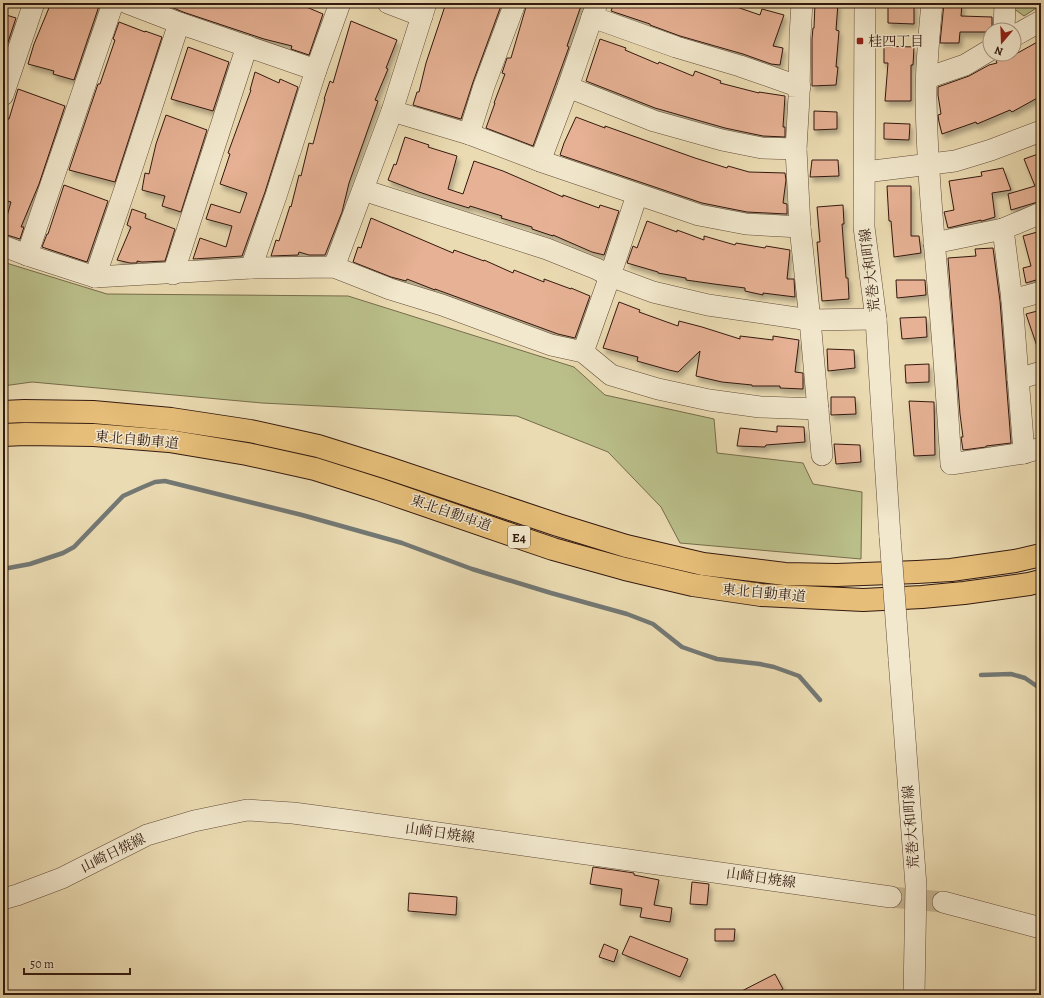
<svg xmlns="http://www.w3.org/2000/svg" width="1044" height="998" font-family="Alegreya,'Noto Serif JP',serif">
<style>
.green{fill:#babf8a;stroke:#766c4c}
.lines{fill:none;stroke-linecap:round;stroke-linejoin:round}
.stream{stroke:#737874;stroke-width:4.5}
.building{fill:#e6b194;stroke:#33190f;filter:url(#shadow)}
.minor-tunnel{stroke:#c6b491;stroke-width:21;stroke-dasharray:21 10;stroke-linecap:butt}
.minor-casing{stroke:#614a38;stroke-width:22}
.highway-casing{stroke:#33190f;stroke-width:24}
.minor{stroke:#f2e8cd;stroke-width:21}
.highway{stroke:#e6be79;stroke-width:22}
.minor-bridge-casing{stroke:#614a38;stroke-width:22;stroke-linecap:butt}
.minor-bridge{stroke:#f2e8cd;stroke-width:21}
.poi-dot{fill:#8f2418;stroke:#f2e8cd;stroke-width:1.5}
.labels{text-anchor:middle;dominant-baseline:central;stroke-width:3;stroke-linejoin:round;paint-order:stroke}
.shield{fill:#f2e8cd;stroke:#6c5748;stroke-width:1}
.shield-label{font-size:13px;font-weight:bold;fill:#33190f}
.poi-label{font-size:14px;fill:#33190f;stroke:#f2e8cd;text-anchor:start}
.street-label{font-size:14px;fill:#33190f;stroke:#f2e8cd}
</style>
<defs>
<filter id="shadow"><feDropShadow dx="2.5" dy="4.5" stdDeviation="2" flood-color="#0004"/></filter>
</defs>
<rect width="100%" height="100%" fill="#ebdbb2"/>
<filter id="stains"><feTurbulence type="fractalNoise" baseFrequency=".005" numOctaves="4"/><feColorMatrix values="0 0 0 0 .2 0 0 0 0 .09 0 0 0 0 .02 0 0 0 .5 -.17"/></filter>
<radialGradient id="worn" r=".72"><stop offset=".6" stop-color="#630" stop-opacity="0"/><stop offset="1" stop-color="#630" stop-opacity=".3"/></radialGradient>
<g class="green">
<path d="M 1013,3 L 1041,3 L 1041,5 L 1024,16 L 1013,8 Z"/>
<path d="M 3,262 L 107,294 L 348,296 L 574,367 L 605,395 L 714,419 L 717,453 L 803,463 L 813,484 L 862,492 L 861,559 L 680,543 L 661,507 L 608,452 L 517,416 L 262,403 L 32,382 L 3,386 Z"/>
</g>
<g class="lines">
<g class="stream">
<path d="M 3,569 L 30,564 L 63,553 L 74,547 L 123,496 L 143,487 L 155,482 L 165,481 L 302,515 L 402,543 L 472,569 L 551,593 L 627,614 L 653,624 L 682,647 L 702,654 L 717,659 L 760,664 L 774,667 L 799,676 L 820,700"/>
<path d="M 981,675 L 1011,674 L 1025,678 L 1041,689"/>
</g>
</g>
<g class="building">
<path d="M 51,3 L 91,3 L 99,6 L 74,80 L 53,74 L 54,71 L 28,64 L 34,44 Z"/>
<path d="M 162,3 L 292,3 L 304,7 L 304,6 L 323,14 L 309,55 L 291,49 L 292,46 L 264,39 L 183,12 Z"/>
<path d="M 446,3 L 502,3 L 473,82 L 461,119 L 413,105 L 417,92 L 419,92 L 426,63 Z"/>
<path d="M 527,3 L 582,3 L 567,46 L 569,47 L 533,146 L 486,128 L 495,103 L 494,103 L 505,74 L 502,73 L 507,58 L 511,58 L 526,7 Z"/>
<path d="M 614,3 L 725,3 L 760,15 L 762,9 L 784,15 L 773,46 L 783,48 L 780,65 L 771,64 L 743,54 L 680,36 L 650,25 L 650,24 L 611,11 Z"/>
<path d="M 815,3 L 838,3 L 836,30 L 839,31 L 836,67 L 838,67 L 836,85 L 812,86 L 812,39 L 813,28 L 814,28 Z"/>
<path d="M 888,3 L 914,4 L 914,24 L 888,23 Z"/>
<path d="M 944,3 L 962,3 L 961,16 L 992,17 L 992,30 L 990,30 L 990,32 L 960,32 L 959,43 L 940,43 Z"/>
<path d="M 3,14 L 16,18 L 3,57 Z"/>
<path d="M 351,21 L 397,40 L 386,68 L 388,69 L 375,100 L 378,101 L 349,183 L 342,212 L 325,255 L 309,255 L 299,252 L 298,255 L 271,256 L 276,240 L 279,241 L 290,206 L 291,207 L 299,175 L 301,176 L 309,143 L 313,144 L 325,99 L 324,99 L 330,81 L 333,83 Z"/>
<path d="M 119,22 L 145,32 L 145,31 L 162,37 L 115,182 L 69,170 L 98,84 L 100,84 L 115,40 L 113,39 Z"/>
<path d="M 600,39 L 626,48 L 625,50 L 658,64 L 659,62 L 693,76 L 695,71 L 721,81 L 720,83 L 759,93 L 759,92 L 785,96 L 783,127 L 785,127 L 785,137 L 763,136 L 725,128 L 655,108 L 586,81 Z"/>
<path d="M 1041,40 L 1041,96 L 1012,112 L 1010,110 L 977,124 L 976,122 L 942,134 L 939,122 L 938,115 L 941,114 L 938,95 L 938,87 L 969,76 L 989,65 L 997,63 L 996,61 L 1014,55 Z"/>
<path d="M 884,46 L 914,47 L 913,65 L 911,65 L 911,101 L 885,101 L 888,63 L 884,63 Z"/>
<path d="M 188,47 L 229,62 L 213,111 L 171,99 Z"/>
<path d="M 255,72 L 279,83 L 280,79 L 298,87 L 265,192 L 242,256 L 193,259 L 200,238 L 226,247 L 232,226 L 206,219 L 211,204 L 240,213 L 247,193 L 220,184 L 230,154 L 228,153 L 251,90 L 250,90 Z"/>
<path d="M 18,89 L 65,106 L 39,184 L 21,227 L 24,227 L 20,239 L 7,235 L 3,234 L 3,230 L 11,202 L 3,200 L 3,135 L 8,119 L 9,119 Z"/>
<path d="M 814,111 L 837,112 L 837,129 L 814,130 Z"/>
<path d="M 166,115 L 207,130 L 181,212 L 162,206 L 165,196 L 142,190 L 145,173 L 149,174 L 156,144 Z"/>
<path d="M 576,117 L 605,128 L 605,126 L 695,158 L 727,168 L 728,166 L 749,172 L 785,173 L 786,180 L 783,203 L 787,204 L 787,214 L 747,212 L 702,203 L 560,155 L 564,143 Z"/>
<path d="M 884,123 L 910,124 L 909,140 L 884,139 Z"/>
<path d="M 405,137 L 429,145 L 428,147 L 457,156 L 448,189 L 463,194 L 474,161 L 503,171 L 563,197 L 563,195 L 599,208 L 600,205 L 619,211 L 604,255 L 592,252 L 553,235 L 553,236 L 532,229 L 532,227 L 501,218 L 502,216 L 470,206 L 469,208 L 446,201 L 419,192 L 388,180 L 394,164 L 396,165 Z"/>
<path d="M 1041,153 L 1041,201 L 1011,210 L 1008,194 L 1035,186 L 1024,159 Z"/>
<path d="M 812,160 L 838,160 L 839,176 L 810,177 Z"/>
<path d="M 1003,168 L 1011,190 L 992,193 L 995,217 L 982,221 L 981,221 L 981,220 L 948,228 L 944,212 L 954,210 L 949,181 L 982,176 L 981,172 Z"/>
<path d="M 64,185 L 108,201 L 87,262 L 42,247 L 47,234 L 48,234 Z"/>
<path d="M 887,186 L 911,186 L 911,236 L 919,236 L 921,253 L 894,257 L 891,221 L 889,221 Z"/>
<path d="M 843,205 L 844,224 L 842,224 L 846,278 L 848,278 L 849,299 L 822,301 L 817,242 L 820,242 L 817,207 Z"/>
<path d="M 132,209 L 146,214 L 145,218 L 175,229 L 165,261 L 142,262 L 137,261 L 137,263 L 130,263 L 117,260 L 131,227 L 127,225 Z"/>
<path d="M 371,218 L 453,253 L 454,250 L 484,261 L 484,260 L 513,273 L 514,270 L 544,282 L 544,279 L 571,289 L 571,288 L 590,296 L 575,338 L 558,334 L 435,289 L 435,290 L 407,279 L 406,281 L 391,277 L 353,262 L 358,247 L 361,248 Z"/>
<path d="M 647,221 L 677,232 L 677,230 L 704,240 L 704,236 L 735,245 L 736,243 L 765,248 L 766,246 L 790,250 L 787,279 L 794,279 L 795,297 L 763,293 L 763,295 L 745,291 L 745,288 L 714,284 L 686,280 L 686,278 L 658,273 L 658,272 L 627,263 L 633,246 L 637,248 Z"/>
<path d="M 1041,231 L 1041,280 L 1036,280 L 1026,283 L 1023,268 L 1031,266 L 1023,236 Z"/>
<path d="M 993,248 L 1000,301 L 1011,443 L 986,446 L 986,447 L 963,450 L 961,437 L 963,437 L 960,414 L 948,258 L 976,256 L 975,249 Z"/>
<path d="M 896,280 L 925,280 L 926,295 L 897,298 Z"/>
<path d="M 619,302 L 640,310 L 639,312 L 678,326 L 679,321 L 702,327 L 740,339 L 740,336 L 773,340 L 773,336 L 799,340 L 795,372 L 803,373 L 803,389 L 780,388 L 780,386 L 752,386 L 752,385 L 722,382 L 696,376 L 700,351 L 678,372 L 669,370 L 637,361 L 638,357 L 603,348 Z"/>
<path d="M 1041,310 L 1041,351 L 1039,352 L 1026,314 Z"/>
<path d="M 926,317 L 927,337 L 902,339 L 900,318 Z"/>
<path d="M 827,349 L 854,350 L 855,368 L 828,371 Z"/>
<path d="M 929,364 L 929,382 L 906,383 L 905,365 Z"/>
<path d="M 831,397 L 855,397 L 856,414 L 831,415 Z"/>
<path d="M 909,401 L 934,402 L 935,455 L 914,456 Z"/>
<path d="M 777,426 L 804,427 L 805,442 L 766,445 L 765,447 L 737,446 L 740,428 L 777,432 Z"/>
<path d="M 834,444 L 860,445 L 861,462 L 836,464 Z"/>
<path d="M 593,867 L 634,873 L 634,875 L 659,880 L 654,905 L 672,908 L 670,922 L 640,917 L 642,908 L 620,905 L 622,889 L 590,884 Z"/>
<path d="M 692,882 L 709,884 L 707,905 L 690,904 Z"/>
<path d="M 409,893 L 457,897 L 456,915 L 408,911 Z"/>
<path d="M 715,929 L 735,929 L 734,941 L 715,941 Z"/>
<path d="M 630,936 L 688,959 L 680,977 L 622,954 Z"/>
<path d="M 604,944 L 618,950 L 614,962 L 599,957 Z"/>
<path d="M 775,974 L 783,989 L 772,995 L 734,995 Z"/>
</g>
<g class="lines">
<path class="minor-tunnel" d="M 891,897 L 943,902"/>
<defs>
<g id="minor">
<path d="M 127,3 L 179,23 L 316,70"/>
<path d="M 388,3 L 422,16"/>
<path d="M 802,3 L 800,36 L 799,97 L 796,149 L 800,227 L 810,320 L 822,455"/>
<path d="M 865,3 L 864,227 L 876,319 L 890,537"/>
<path d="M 932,3 C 929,34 926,65 926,96 C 927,172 935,247 941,322 C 945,370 948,417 951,464 L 1024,453 L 1041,448"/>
<path d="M 592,17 L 676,47 L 740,66 L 800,87"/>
<path d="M 1004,30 L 1005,3"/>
<path d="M 1014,36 L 1041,21"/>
<path d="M 927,78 L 965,65 L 990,50"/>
<path d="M 568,87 L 654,121 L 722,140 L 762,148 L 796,149"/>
<path d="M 3,95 L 34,3"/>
<path d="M 392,111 L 469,134 L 540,161 L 699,215 L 746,224 L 800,227"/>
<path d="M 469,134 L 484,86 L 515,3"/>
<path d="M 540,161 L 568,87 L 597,3"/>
<path d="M 865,172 L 955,161 L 991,150 L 1041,131"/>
<path d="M 363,190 L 547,249 L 597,269 L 610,276 L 653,292 L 708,305 L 810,320 L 876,319"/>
<path d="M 1003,229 L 1012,300 L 1024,453"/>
<path d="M 934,243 L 1003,229 L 1041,213"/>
<path d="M 3,246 L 27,255 L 95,277 L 251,268 L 334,267 L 390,289 L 442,305 L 551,345 L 583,352 L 611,375 L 658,389 L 709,400 L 760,407 L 818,409"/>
<path d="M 27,255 L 113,3"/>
<path d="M 334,267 L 392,111 L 426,3"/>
<path d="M 251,268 L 276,196 L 316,70 L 340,3"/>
<path d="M 173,274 L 247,46"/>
<path d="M 95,277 L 128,180 L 179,23"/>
<path d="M 1012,300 L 1041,292"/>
<path d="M 583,352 L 610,276 L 637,195"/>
<path d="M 1018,379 L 1041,372"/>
<path d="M 899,659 L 916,886 L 914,995"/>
<path d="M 3,899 L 17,895 L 62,878 L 147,835 L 194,821 L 247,810 L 293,813 L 353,821 L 891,897"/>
<path d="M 943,902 L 1041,928"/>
</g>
<g id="highway">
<path d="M 3,412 L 24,411 L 93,412 L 171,419 L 250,431 L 318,446 L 385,467 L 558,525 L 626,546 L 703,564 L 785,574 L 837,575 L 917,572 L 951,570 L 1015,561 L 1041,555"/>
<path d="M 3,435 L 25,434 L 94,435 L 169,441 L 247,454 L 315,469 L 378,489 L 553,549 L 625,569 L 693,585 L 761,595 L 863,600 L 922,597 L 964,593 L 1029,584 L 1041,581"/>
</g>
</defs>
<use href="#minor" class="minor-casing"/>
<use href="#highway" class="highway-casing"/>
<use href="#minor" class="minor"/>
<use href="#highway" class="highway"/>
<defs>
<path id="minor-bridge" d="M 890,537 L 899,659"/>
</defs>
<use href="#minor-bridge" class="minor-bridge-casing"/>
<use href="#minor-bridge" class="minor-bridge"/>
</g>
<rect class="poi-dot" x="856" y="37" width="8" height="8" rx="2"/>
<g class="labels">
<rect class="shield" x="508" y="526" width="22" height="22" rx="3"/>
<g class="shield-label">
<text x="519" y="537">E4</text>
</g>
<g class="poi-label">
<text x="868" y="41">桂四丁目</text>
</g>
<g class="street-label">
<text transform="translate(870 270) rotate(-97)">荒巻大和町線</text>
<text transform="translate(137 440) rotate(5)">東北自動車道</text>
<text transform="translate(451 513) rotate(19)">東北自動車道</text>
<text transform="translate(764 593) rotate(5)">東北自動車道</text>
<text transform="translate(911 827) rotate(-94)">荒巻大和町線</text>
<text transform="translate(440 833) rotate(8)">山崎日焼線</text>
<text transform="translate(113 853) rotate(-26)">山崎日焼線</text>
<text transform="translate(761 878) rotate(8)">山崎日焼線</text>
</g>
</g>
<rect width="1044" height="998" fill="none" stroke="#ebdbb2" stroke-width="16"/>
<rect x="4" y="4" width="1036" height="990" fill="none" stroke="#33190f" stroke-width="2"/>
<rect x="8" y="8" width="1028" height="982" fill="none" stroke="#33190f"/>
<g transform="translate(1002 42) rotate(199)"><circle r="19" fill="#f2e8cd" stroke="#a69581"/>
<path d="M0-3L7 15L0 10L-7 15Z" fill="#8f2418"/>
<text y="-6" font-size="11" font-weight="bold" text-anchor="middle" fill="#33190f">N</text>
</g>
<path d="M24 968v6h106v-6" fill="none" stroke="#33190f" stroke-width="2"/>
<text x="30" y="968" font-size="12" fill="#33190f" stroke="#f2e8cd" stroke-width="3" paint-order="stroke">50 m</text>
<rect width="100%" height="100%" filter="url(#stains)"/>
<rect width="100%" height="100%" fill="url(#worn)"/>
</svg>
